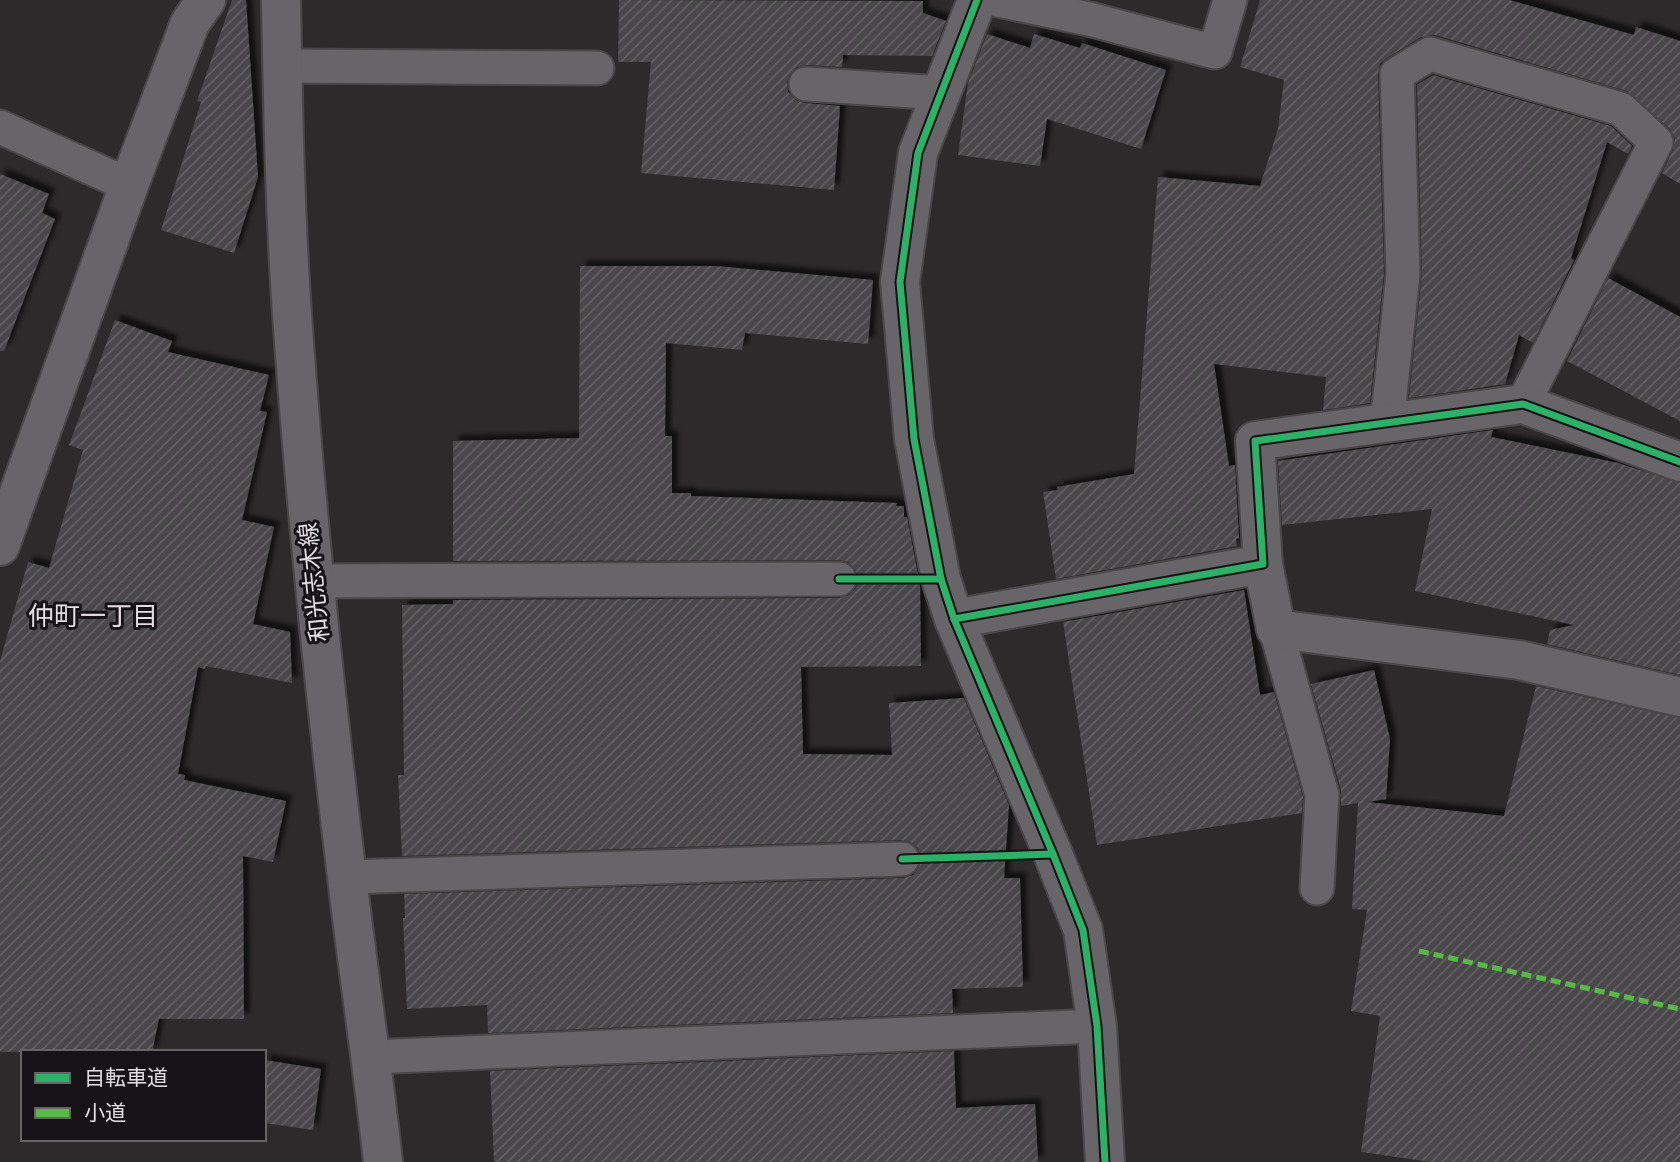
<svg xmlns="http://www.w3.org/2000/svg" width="1680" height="1162" font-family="Overpass,'Noto Sans JP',sans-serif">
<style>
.building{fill:url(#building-hatch);filter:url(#shadow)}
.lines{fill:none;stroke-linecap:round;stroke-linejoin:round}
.lane-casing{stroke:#4a4749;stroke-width:37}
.street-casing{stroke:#4a4749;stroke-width:42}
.secondary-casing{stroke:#4a4749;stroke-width:42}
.lane{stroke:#676567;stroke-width:33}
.street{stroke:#676567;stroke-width:38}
.secondary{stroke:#676567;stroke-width:38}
.quiet{stroke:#58b947;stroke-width:5;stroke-dasharray:10 5;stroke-linecap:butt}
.cycleway-casing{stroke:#151315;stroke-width:11}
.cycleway{stroke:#2db169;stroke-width:7}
.labels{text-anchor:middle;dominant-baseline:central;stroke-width:6;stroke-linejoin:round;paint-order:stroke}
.street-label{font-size:24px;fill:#e1dde0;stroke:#151315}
.neighbourhood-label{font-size:26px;fill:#e1dde0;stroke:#151315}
</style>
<defs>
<pattern id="building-hatch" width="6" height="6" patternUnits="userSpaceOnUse" patternTransform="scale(1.75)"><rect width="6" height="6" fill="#484748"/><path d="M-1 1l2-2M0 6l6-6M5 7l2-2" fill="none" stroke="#626162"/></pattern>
<filter id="shadow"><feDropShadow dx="6" dy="-6" stdDeviation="2" flood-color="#0009"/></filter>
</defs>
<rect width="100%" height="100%" fill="#2d2a2c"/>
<g class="building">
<path d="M 232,0 L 246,0 L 258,177 L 234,253 L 161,230 L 201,102 L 197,101 Z"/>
<path d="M 619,0 L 923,1 L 923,13 L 946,21 L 932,56 L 843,55 L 842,67 L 807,65 L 797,67 L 790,74 L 787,82 L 788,92 L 796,100 L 805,103 L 840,106 L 834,190 L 641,173 L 651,62 L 618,62 Z"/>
<path d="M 1260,0 L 1509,0 L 1634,35 L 1636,27 L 1680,41 L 1680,184 L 1662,173 L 1673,150 L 1675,138 L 1670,129 L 1627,91 L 1435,35 L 1421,37 L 1387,58 L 1380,64 L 1378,75 L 1384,273 L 1370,403 L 1323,410 L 1326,377 L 1214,364 L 1229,466 L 1235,465 L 1239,538 L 1236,539 L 1237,546 L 1056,579 L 1043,492 L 1058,490 L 1057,487 L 1134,474 L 1158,177 L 1260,186 L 1278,129 L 1284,80 L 1240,67 Z"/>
<path d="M 987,34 L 1030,48 L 1034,34 L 1080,48 L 1082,43 L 1166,70 L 1141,149 L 1047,119 L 1040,166 L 958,155 L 968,83 Z"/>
<path d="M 1433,75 L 1611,126 L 1632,146 L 1628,154 L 1607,142 L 1571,258 L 1574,260 L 1533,343 L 1519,335 L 1505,384 L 1409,398 L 1422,274 L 1417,85 Z"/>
<path d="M 0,174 L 49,194 L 42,213 L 55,219 L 4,351 L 0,351 Z"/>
<path d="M 580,266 L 715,266 L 873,280 L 868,344 L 745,333 L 742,350 L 666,343 L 665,436 L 672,436 L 672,493 L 691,493 L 691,496 L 897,503 L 896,506 L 904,506 L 904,517 L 907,517 L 920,585 L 921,666 L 801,667 L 803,754 L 892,755 L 889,703 L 964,698 L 1009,805 L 1004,878 L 1020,878 L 1023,987 L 952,989 L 953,1013 L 488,1033 L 487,1005 L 407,1009 L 403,918 L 405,918 L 404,894 L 903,878 L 913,875 L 919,867 L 921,858 L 918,848 L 910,842 L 901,840 L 402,856 L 398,775 L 404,775 L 402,605 L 453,604 L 453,600 L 839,598 L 849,595 L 856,588 L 858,578 L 855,569 L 848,562 L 839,560 L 453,561 L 453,441 L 579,438 Z"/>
<path d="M 1608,278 L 1680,317 L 1680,421 L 1567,361 Z"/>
<path d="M 115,320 L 172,341 L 168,352 L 269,375 L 260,411 L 267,412 L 242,520 L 274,527 L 253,624 L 290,632 L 292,683 L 206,666 L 205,669 L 198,667 L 178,774 L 185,775 L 184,780 L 286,801 L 273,862 L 243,856 L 244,1019 L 159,1019 L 152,1052 L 0,1052 L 0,661 L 28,562 L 49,568 L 83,450 L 69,445 Z"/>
<path d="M 1493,430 L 1491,437 L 1618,463 L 1680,483 L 1680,675 L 1547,644 L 1550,630 L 1574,625 L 1415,591 L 1432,509 L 1282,525 L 1278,461 Z"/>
<path d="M 1244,590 L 1260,695 L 1274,692 L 1303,797 L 1302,813 L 1097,845 L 1063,622 Z"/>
<path d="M 1374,670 L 1390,739 L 1386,799 L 1367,802 L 1504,816 L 1536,686 L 1680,718 L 1680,1162 L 1431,1162 L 1361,1152 L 1380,1016 L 1351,1011 L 1367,910 L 1352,909 L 1358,803 L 1341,806 L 1341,790 L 1311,684 Z"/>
<path d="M 954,1051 L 956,1108 L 1035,1104 L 1038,1162 L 494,1162 L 490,1071 Z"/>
<path d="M 264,1060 L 321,1069 L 313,1130 L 264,1123 Z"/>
</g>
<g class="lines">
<defs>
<g id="lane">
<path d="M 998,0 L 1089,19 L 1215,52 L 1230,0"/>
<path d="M 282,66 L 597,68"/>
<path d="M 806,84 L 941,93"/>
<path d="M 0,127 L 129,185"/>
<path d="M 1387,423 L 1403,274 L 1397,74 L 1430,54 L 1621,109 L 1656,142 L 1523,404"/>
<path d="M 316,581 L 839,579"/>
<path d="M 1276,629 L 1322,795 L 1317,888"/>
<path d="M 347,877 L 902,859"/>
<path d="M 372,1057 L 1097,1026"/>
</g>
<g id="street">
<path d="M 977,0 L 918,153 L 900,282 L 914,439 L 941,579 L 954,619 L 1053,854 L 1083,930 L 1097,1026 L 1105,1162"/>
<path d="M 0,546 L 129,185 L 190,23 L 206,0"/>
<path d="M 1263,564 L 1276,629 L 1519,660 L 1680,697"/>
<path d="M 954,619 L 1263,564 L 1255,441 L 1523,404 L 1680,462"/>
</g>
<path id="secondary" d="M 281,0 C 283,109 285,219 293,328 C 306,511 325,695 347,877 C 358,972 373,1067 383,1162"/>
</defs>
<use href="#lane" class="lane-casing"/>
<use href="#street" class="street-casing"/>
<use href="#secondary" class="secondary-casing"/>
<use href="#lane" class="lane"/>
<use href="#street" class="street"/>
<use href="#secondary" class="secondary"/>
<path class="quiet" d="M 1419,951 L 1680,1009"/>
<defs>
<g id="cycleway">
<path d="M 977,0 L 918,153 L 900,282 L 914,439 L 941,579 L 954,619 L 1053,854 L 1083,930 L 1097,1026 L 1105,1162"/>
<path d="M 839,579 L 941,579"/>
<path d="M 954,619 L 1263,564 L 1255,441 L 1523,404 L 1680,462"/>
<path d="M 902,859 L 1053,854"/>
</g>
</defs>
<use href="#cycleway" class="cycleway-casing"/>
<use href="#cycleway" class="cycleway"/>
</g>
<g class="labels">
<g class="street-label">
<text transform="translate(316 582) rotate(-96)">和光志木線</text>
</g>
<g class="neighbourhood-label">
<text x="93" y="618">仲町一丁目</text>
</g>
</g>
<rect x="21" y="1050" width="245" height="91" fill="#151315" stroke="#676466" stroke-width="2"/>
<rect x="35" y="1073" width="35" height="10" fill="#2db169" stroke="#676466" stroke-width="2"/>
<text x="84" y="1085" font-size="21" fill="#e1dde0">自転車道</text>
<rect x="35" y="1108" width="35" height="10" fill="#58b947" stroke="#676466" stroke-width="2"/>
<text x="84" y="1120" font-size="21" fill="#e1dde0">小道</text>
</svg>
